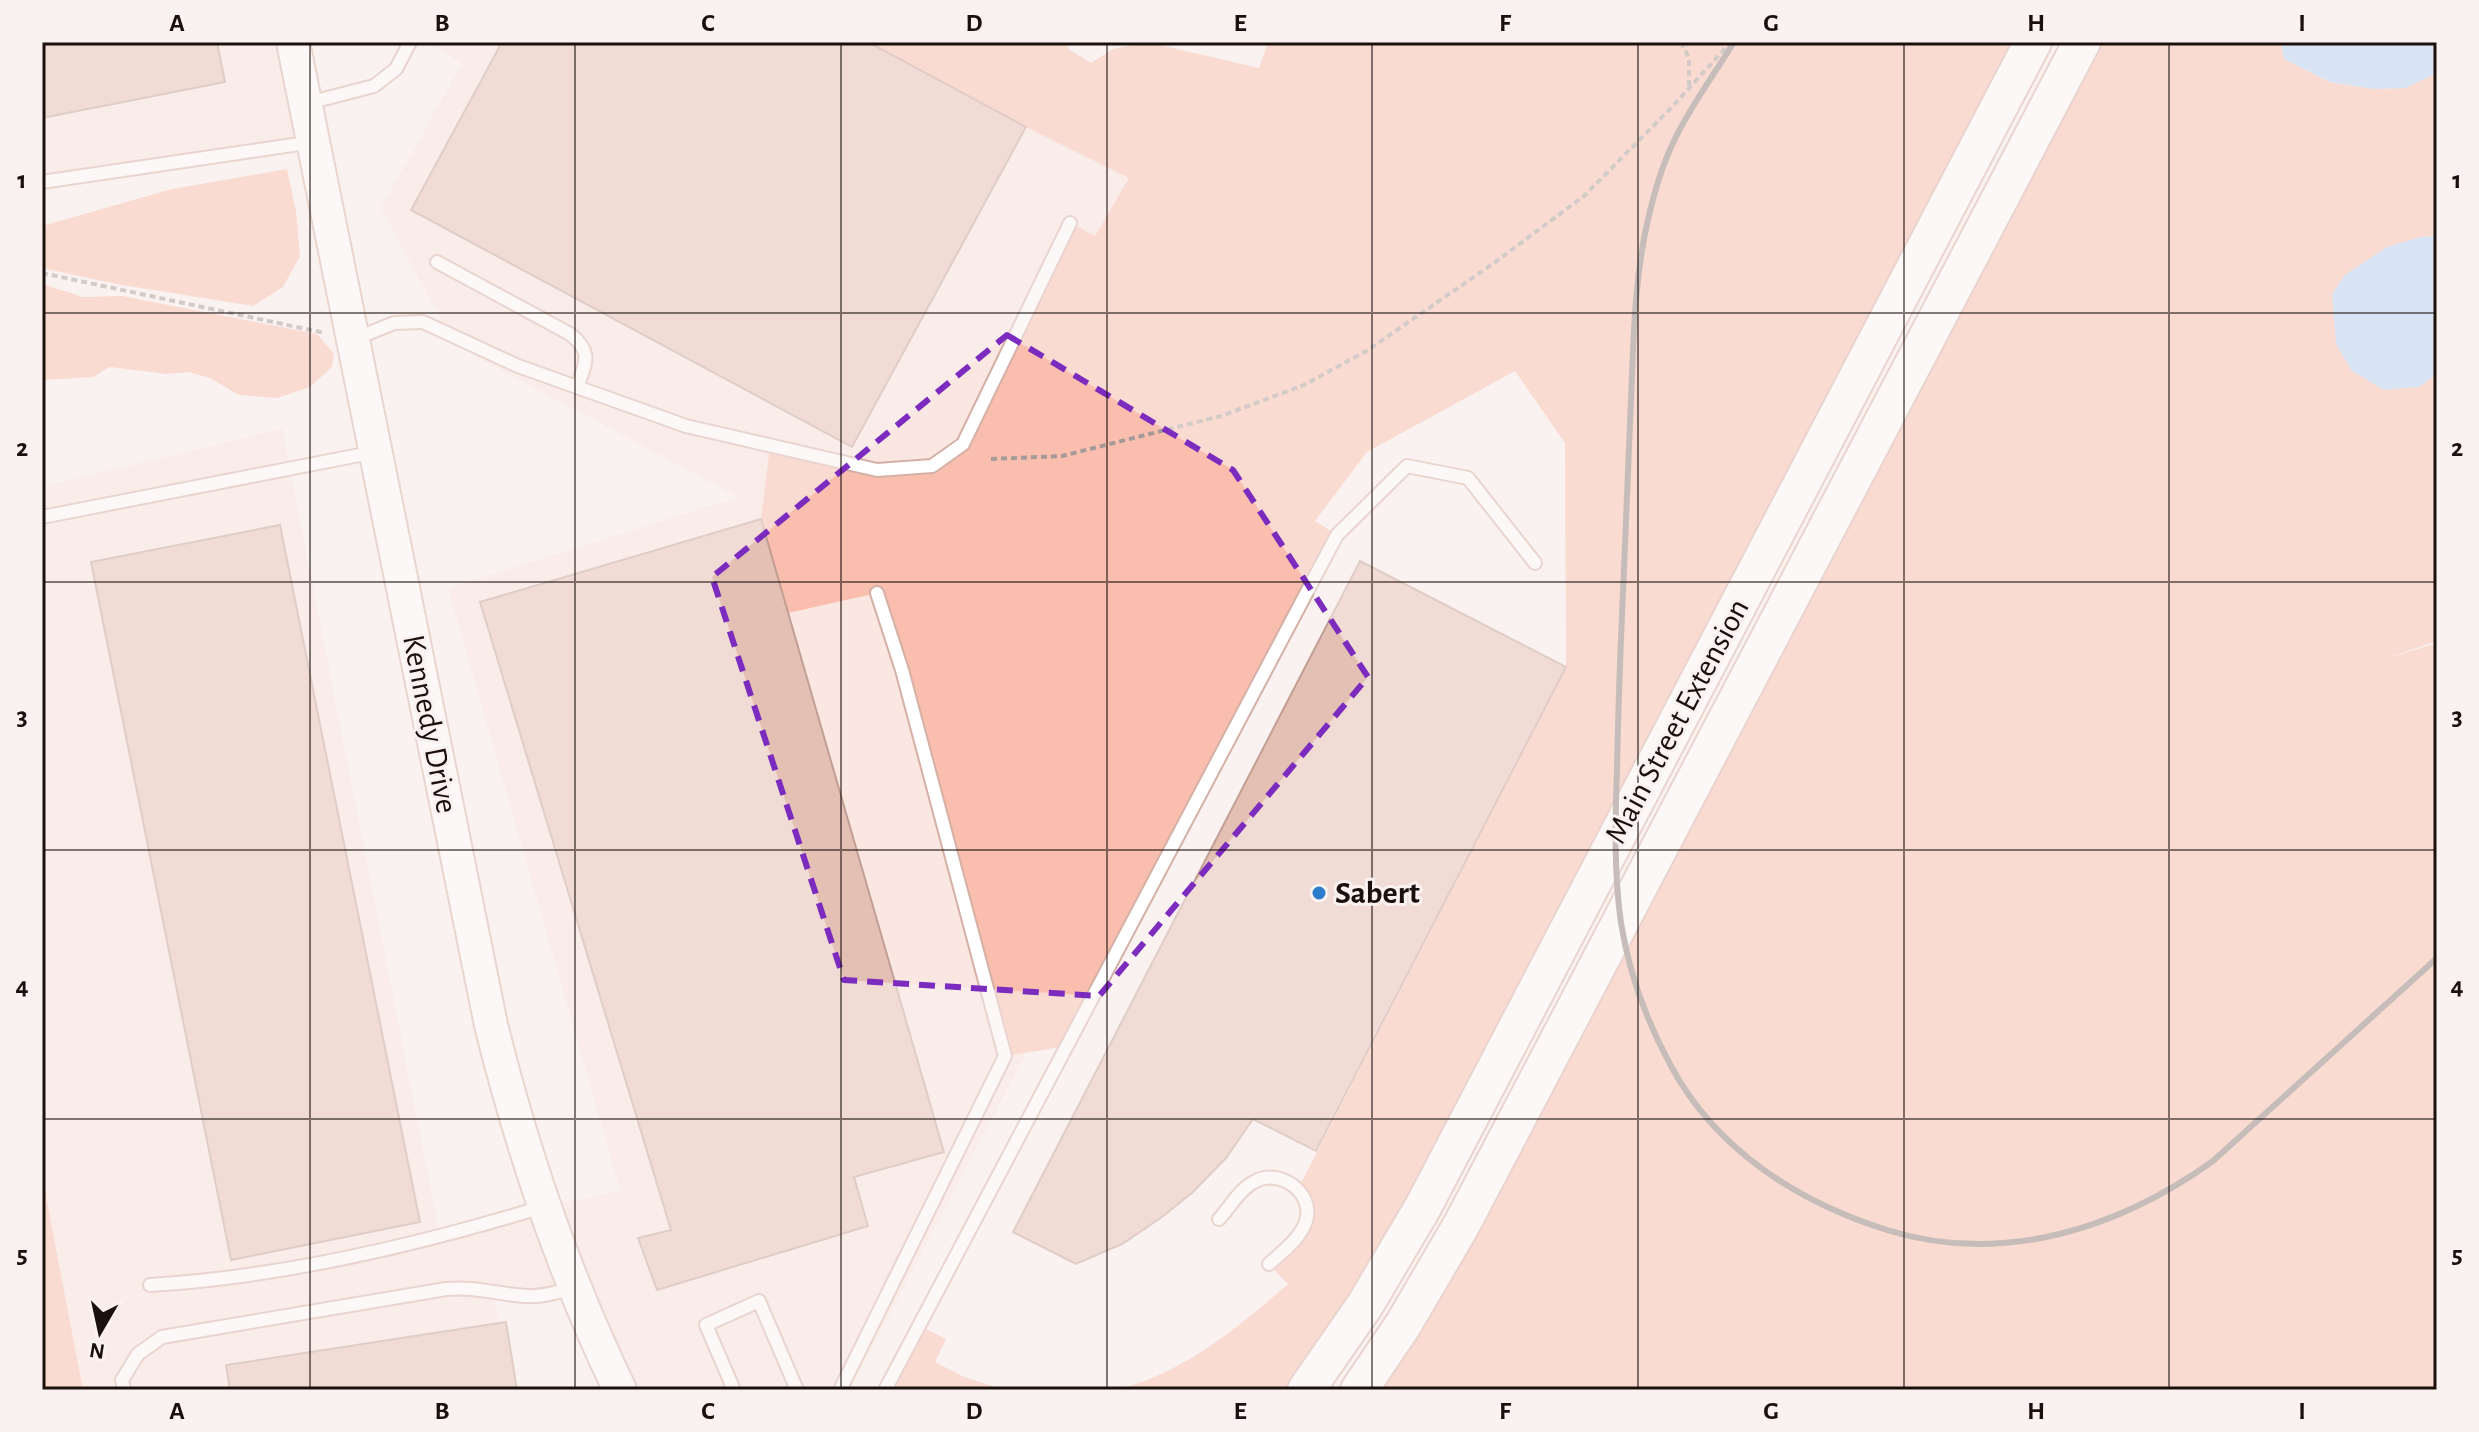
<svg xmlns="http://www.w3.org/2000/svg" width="2479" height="1432" font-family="'Alegreya Sans',sans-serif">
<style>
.built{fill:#fae7e1}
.green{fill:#f9bead}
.water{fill:#b0d3f9}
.building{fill:#e4bfb4;stroke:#c29f94;stroke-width:2}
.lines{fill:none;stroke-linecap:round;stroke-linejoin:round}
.service-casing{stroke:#d5b0a6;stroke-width:16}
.tertiary-casing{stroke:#d5b0a6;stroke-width:36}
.secondary-casing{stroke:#d5b0a6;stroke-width:40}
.path{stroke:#a49b98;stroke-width:4;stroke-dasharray:6 4;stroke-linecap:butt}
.service{stroke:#fff;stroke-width:12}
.tertiary{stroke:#fff;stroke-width:32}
.secondary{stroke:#fff;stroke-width:36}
.rail{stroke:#877d7a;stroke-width:6}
.marked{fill:none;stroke:#7b2cbf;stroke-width:6;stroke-dasharray:16 10;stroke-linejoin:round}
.grid{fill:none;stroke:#1c100c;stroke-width:2;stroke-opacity:0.55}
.poi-dot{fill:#2b7dcc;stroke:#faf2f0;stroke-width:3}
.labels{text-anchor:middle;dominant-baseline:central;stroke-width:6;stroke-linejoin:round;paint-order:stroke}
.street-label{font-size:32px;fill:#1c100c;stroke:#faf2f0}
.poi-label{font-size:32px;font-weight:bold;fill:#1c100c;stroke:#faf2f0;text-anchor:start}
.neatline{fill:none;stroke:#1c100c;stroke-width:3}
.grid-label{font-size:26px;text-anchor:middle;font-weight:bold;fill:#1c100c}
</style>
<rect width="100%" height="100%" fill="#faf2f0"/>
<g class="built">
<path d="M 42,42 L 293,42 L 313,142 L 42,182 Z"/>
<path d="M 425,42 L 871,42 L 1129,177 L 1095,236 L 1028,1050 L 850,1390 L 620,1390 L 575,1287 L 494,1291 L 510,1390 L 83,1390 L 42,1175 L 42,487 L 282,428 L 440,1236 L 545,1206 L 620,1191 L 448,588 L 738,497 L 454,345 L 381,208 L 462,63 Z"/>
</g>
<g class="green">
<path d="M 868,42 L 1065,42 L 1070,50 L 1091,63 L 1113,49 L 1147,42 L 1259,68 L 1268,42 L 2033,42 L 1306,1390 L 1114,1390 C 1182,1375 1237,1328 1288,1284 L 1269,1264 L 1305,1225 L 1298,1189 L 1566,668 L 1565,443 L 1515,371 L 1367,452 L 1315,521 L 1337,535 L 1067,1046 L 1005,1056 L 877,593 L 788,613 L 761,519 L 770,447 L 877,470 L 932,465 L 963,444 L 1070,223 L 1095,236 L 1129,178 L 1026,127 Z"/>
<path d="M 2082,42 L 2281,42 L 2284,59 L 2329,82 L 2374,89 L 2405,88 L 2437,73 L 2437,236 L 2421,237 L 2345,275 L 2419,387 L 2437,374 L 2437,641 L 2379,661 L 2437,643 L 2437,1390 L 1359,1390 Z"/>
<path d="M 287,169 L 296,211 L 300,256 L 283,287 L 253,306 L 116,284 L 42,268 L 42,226 L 172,189 Z"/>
<path d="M 42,284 L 83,297 L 122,296 L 317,334 L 334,354 L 332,367 L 310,387 L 277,398 L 239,395 L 210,378 L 188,372 L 167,374 L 110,367 L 93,377 L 42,380 Z"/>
<path d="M 42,1175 L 83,1390 L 42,1390 Z"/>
<path d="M 920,1326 L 946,1339 L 935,1362 L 962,1376 L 1004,1390 L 885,1390 Z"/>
</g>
<g class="water">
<path d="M 2281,42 L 2437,42 L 2437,73 L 2405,88 L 2374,89 L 2330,82 L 2284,59 Z"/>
<path d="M 2437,236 L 2437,374 L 2419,387 L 2384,390 L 2352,371 L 2336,344 L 2332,294 L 2345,275 L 2387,247 L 2421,237 Z"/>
</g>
<g class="building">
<path d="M 42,42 L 217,42 L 225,82 L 42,118 Z"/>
<path d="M 502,42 L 868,42 L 1026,127 L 852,447 L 411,210 Z"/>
<path d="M 761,519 L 944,1152 L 854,1177 L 868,1226 L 657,1290 L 638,1238 L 671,1230 L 480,602 Z"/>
<path d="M 280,525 L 420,1222 L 231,1260 L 91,562 Z"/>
<path d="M 1360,561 L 1566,667 L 1316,1151 L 1253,1119 L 1226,1158 L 1193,1192 L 1162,1217 L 1122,1244 L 1076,1264 L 1013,1232 Z"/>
<path d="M 506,1322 L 517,1390 L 230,1390 L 226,1365 Z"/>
</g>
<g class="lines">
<defs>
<g id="service">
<path d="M 308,103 L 374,86 L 396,69 L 410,42"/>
<path d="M 42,182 L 313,142"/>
<path d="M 437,262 L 570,334 C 593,352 586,362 577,387"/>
<path d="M 355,339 L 394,323 L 423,322 L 518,366 L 686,426 L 877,470 L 932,466 L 963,444 L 1070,223"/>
<path d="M 42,517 L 375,452"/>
<path d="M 1219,1219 C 1230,1207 1240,1189 1254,1182 C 1278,1167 1315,1192 1306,1221 C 1300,1239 1283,1251 1269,1264"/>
<path d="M 150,1285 C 283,1277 415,1246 542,1207"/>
<path d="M 124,1390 L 122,1380 L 138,1354 L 162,1337 L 446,1289 C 475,1286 500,1295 528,1296 C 543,1297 558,1292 572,1288"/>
<path d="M 734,1390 L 706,1325 L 759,1301 L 797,1390"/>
<path d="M 840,1390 L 1005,1056 L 902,670 L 877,593"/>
<path d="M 885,1390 L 1337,535 L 1407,466 L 1468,478 L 1535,563"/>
</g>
<path id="tertiary" d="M 293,42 L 491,1025 C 522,1150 564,1274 620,1390"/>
<g id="secondary">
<path d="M 1306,1390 L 1365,1305 L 1423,1207 L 2033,42"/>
<path d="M 1359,1390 L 1403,1325 L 1462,1224 L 2082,42"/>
</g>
</defs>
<use href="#service" class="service-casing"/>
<use href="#tertiary" class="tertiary-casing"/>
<use href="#secondary" class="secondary-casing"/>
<g class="path">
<path d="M 1681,42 L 1689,58 L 1689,85"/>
<path d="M 42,273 L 325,333"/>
<path d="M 991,459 L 1062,456 L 1221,416 L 1304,385 L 1368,350 L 1494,263 L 1584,196 L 1671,108 L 1731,42"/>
</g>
<use href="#service" class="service"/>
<use href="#tertiary" class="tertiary"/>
<use href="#secondary" class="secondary"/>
<path class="rail" d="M 1734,42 C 1714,75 1689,108 1673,143 C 1661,168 1653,197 1647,224 C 1636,273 1634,324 1632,375 C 1629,439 1627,504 1624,569 C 1621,636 1618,704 1617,771 C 1615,822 1614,873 1621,923 C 1629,973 1647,1022 1671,1066 C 1716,1150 1798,1202 1887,1230 C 2002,1266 2118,1229 2213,1161 L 2437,958"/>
</g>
<path d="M0 0H2479V1432H0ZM 1007,335 L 1233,470 L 1368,677 L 1099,996 L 844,980 L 712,577 Z" fill="#faf2f0" fill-opacity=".55" fill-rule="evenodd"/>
<path class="marked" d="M 1007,335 L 1233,470 L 1368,677 L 1099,996 L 844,980 L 712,577 Z"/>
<path class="grid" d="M 310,42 L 310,1390M 575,42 L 575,1390M 841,42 L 841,1390M 1107,42 L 1107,1390M 1372,42 L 1372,1390M 1638,42 L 1638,1390M 1904,42 L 1904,1390M 2169,42 L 2169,1390M 42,313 L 2437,313M 42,582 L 2437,582M 42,850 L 2437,850M 42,1119 L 2437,1119"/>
<circle class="poi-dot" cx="1319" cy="893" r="8"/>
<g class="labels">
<g class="street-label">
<text transform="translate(1677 721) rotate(-62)">Main Street Extension</text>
<text transform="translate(430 724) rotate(79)">Kennedy Drive</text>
</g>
<g class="poi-label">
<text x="1335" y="893">Sabert</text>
</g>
</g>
<rect width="2479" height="1432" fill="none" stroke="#faf2f0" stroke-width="88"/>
<g transform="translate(100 1332) rotate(189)" stroke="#faf2f0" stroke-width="6" paint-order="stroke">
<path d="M0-6L14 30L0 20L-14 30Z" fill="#1c100c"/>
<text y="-12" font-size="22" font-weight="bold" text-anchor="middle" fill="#1c100c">N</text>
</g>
<rect x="44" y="44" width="2391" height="1344" class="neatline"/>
<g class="grid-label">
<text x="177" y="31">A</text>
<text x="442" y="31">B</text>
<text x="708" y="31">C</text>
<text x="974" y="31">D</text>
<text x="1240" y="31">E</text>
<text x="1505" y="31">F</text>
<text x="1771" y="31">G</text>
<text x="2036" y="31">H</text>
<text x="2302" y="31">I</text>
<text x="22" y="188">1</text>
<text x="2457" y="188">1</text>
<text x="22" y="456">2</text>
<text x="2457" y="456">2</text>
<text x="22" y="725">3</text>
<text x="2457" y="725">3</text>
<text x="22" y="994">4</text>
<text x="2457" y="994">4</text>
<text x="22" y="1263">5</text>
<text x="2457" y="1263">5</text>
<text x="177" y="1419">A</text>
<text x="442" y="1419">B</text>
<text x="708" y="1419">C</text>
<text x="974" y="1419">D</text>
<text x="1240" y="1419">E</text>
<text x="1505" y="1419">F</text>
<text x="1771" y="1419">G</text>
<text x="2036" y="1419">H</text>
<text x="2302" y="1419">I</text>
</g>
</svg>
